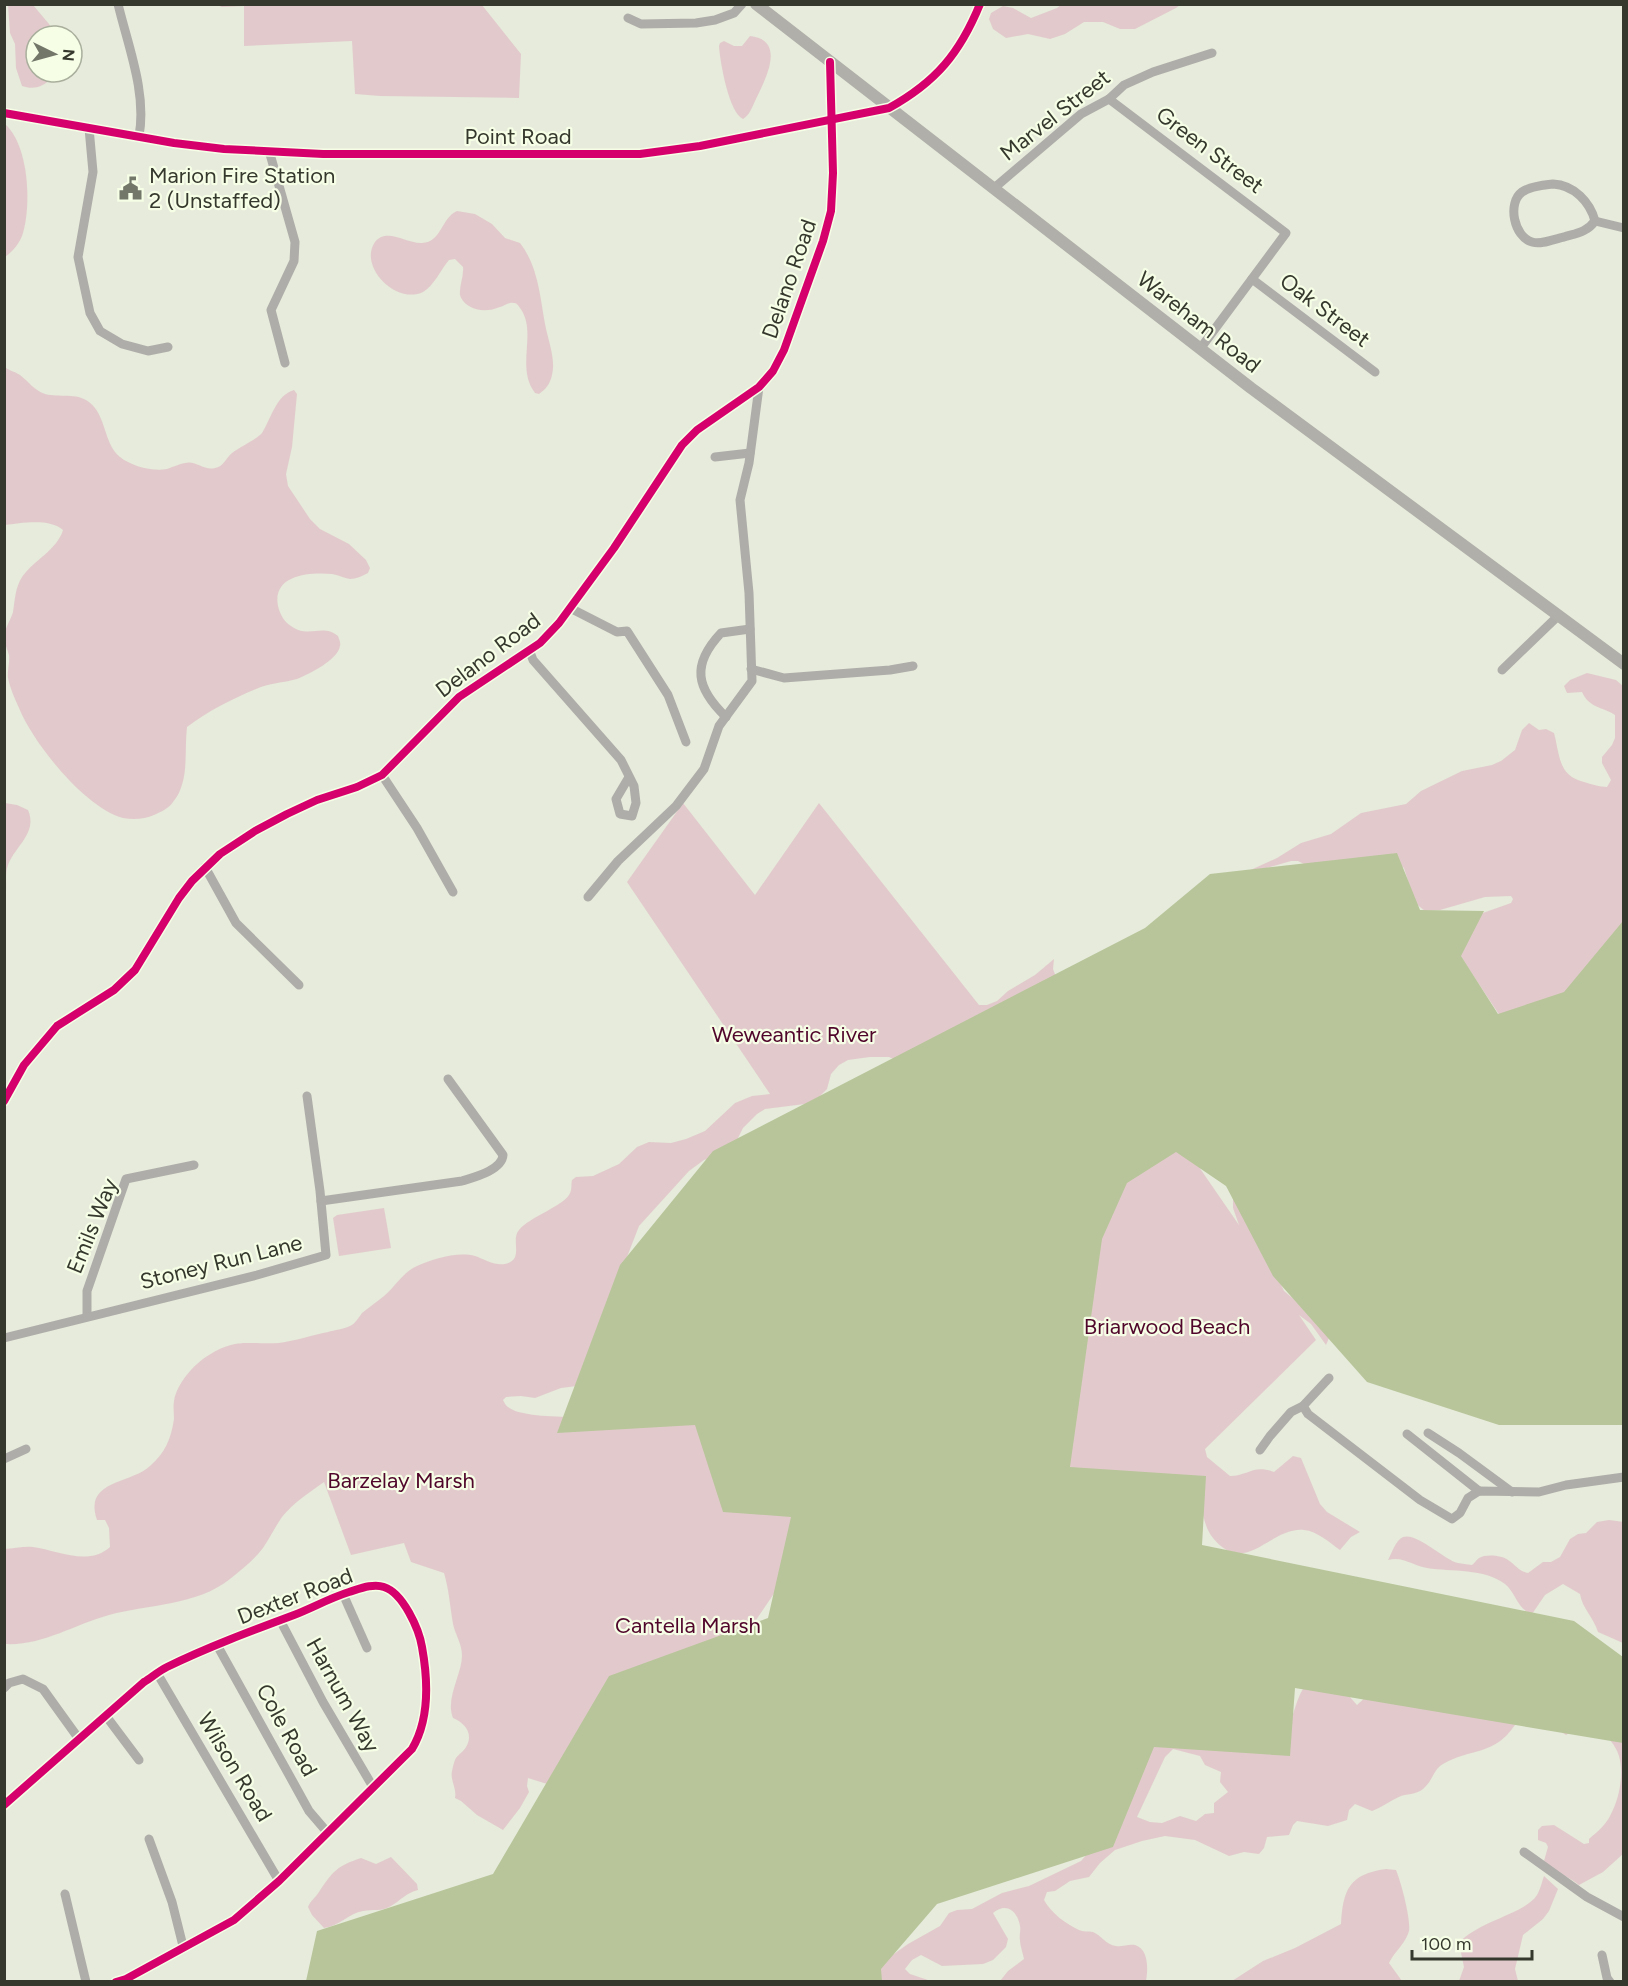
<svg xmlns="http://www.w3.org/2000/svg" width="1628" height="1986" font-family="Figtree,sans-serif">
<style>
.green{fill:#e2cacc;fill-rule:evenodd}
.water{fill:#b8c59a}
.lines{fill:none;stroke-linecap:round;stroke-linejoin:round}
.minor{stroke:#afada9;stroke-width:9}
.major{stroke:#b0afa9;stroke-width:12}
.cycleway-casing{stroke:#f6fee6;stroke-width:11}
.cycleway{stroke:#d6006c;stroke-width:8}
.labels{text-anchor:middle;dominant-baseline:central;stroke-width:4.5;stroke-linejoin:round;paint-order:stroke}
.street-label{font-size:22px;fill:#35392d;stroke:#f6fee6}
.poi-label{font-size:22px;fill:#35392d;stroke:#f6fee6;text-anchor:start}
.park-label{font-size:22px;fill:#50062b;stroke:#f6fee6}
</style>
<rect width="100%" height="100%" fill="#e6ebdb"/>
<g class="green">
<path d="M 1062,4 L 1180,4 L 1180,5 L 1176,8 L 1135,29 L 1120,29 L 1103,22 L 1084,22 L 1065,34 L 1050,39 L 1028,34 L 1006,38 L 993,29 L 989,19 L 991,13 L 1003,6 L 1013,8 L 1031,18 L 1057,8 Z"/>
<path d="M 8,5 L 33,5 L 49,24 L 55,35 L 36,36 L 36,72 L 52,72 L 51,79 C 42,87 34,90 22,86 L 16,68 L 15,44 L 10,33 Z"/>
<path d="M 217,5 L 482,5 L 521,54 L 519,98 L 380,96 L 355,94 L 352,41 L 244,46 L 244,6 L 222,7 Z"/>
<path d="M 750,36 C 787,40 765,80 756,99 C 752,107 750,115 743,119 C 729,113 720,62 719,46 L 720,43 L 724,41 L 734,46 L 742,46 Z"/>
<path d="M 5,124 C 29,145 32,207 22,236 C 19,244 12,252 5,257 Z"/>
<path d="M 457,211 L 475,214 L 492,224 L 505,238 L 520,243 C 538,266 540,296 545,324 C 548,340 556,359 552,375 C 550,384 546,389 539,394 L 535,393 C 515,367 538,332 520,308 C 518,305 517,303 513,303 C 509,302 504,306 500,307 C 490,311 479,312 469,306 C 465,304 461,299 460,295 C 459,286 464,276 463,267 L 455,259 L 449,260 C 441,269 434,286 423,292 C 396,305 358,266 375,242 C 387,227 407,244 422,243 C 442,242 441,218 457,211 Z"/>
<path d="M 4,366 C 9,371 14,371 20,375 C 28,381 35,391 45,394 C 60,398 76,392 89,402 C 107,416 103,443 120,457 C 131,466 153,472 167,469 C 173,467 179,464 185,463 C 196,460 204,471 215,468 C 223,467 226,458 232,453 C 240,447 257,439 262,433 C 271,419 276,395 294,390 L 297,394 L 292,447 L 286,474 L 288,486 L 310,519 L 320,529 L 349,544 L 366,560 L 370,568 L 368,573 C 362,576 356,579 350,579 C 344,578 338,575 332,574 C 309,572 272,575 278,606 C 280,614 284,622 291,626 C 309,639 322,623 338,636 C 339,639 341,643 340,646 C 338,660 309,674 297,679 C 283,683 269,683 256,689 C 232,699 208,711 187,727 C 184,751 190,782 173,802 C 169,808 161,812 154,815 C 145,819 134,820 123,818 C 85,808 33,743 19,708 C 15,699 10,688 8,678 C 7,671 10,663 9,655 C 7,648 3,641 5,633 C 6,626 11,619 13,612 C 15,600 15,588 22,577 C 34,560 57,550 63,530 C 50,518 21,523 5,525 Z"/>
<path d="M 1587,673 L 1616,680 L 1623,686 L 1623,929 L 1573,988 L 1508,1028 L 1459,954 L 1480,914 L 1511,903 L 1513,899 L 1511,896 L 1485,897 L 1440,910 L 1425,911 L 1415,903 L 1404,868 L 1394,859 L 1304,864 L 1298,861 L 1291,861 L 1235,877 L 1277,858 L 1301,843 L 1331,834 L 1361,813 L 1406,804 L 1421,791 L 1462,771 L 1492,765 L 1501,761 L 1515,750 L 1522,730 L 1529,723 L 1539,730 L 1546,729 L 1554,733 C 1560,755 1558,776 1584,782 C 1591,784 1600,787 1607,787 L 1611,780 L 1602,763 L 1602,757 L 1612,745 L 1615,738 L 1615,715 C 1603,707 1589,708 1582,692 L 1567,693 L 1564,686 L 1570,680 Z"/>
<path d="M 5,803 L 17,805 L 28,810 C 38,833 15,846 8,865 C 4,875 8,886 5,897 Z"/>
<path d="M 683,803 L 755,895 L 819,803 L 979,1005 L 987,1005 L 997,1001 L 1008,991 L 1035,975 L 1054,959 L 1053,969 L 1056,977 L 906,1065 L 889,1057 L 870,1057 L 848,1060 L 839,1065 L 831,1074 L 827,1089 L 813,1103 L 765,1109 L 757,1114 L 743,1128 L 736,1142 L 726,1153 L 704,1160 L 689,1171 L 639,1226 L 577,1386 L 561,1388 L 535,1398 L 521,1396 L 506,1397 L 503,1400 C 504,1402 506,1406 508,1407 C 531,1426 665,1412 699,1409 L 799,1500 L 775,1592 L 754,1623 L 547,1784 L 528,1778 L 527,1786 L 529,1792 L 520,1808 L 503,1830 L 477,1815 L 461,1801 L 455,1798 C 457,1788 450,1781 452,1771 C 453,1767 454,1761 456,1758 C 459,1754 464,1751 466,1747 C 474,1734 465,1723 453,1718 C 445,1698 462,1675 462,1655 C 462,1644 455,1634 453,1624 C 450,1606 449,1590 444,1573 L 411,1562 L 404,1543 L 351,1555 L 324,1482 C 309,1493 294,1502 282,1517 C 275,1527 270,1538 263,1548 C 254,1560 241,1570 230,1579 C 196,1606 149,1604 109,1615 C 73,1625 42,1646 5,1644 L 4,1549 C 14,1549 23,1546 33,1547 C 57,1550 88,1567 110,1547 L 109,1528 L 105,1520 L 97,1520 C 83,1480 131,1484 150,1466 C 165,1453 171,1439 174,1419 C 174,1413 173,1407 174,1401 C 177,1383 194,1364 209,1355 C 237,1337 249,1345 279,1343 C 295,1341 312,1335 328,1332 C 334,1330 344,1329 350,1326 C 355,1324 359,1317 362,1313 C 369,1307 377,1302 384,1296 C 396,1286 402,1273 417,1266 C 432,1259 458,1251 475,1256 C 484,1259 495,1266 505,1264 C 525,1260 510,1240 519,1230 C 529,1217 566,1205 570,1193 C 572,1190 571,1184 572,1180 L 576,1177 L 593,1176 L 619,1164 L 637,1147 L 649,1142 L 671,1143 L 686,1139 L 705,1131 L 735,1103 L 752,1096 L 770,1094 L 627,882 Z"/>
<path d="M 1172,1143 L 1182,1149 L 1199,1151 L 1217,1163 L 1233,1188 L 1251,1204 L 1266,1230 L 1277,1276 L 1284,1291 L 1321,1322 L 1329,1331 L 1329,1338 L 1326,1345 L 1311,1324 L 1299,1315 L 1316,1340 L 1205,1449 L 1207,1457 L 1230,1476 C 1248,1476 1253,1464 1274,1472 L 1293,1456 L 1301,1458 L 1320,1504 L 1327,1512 L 1360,1532 L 1351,1537 L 1340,1550 C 1330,1543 1317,1531 1304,1530 C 1269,1527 1246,1578 1213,1538 C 1202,1525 1204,1506 1194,1492 L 1175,1492 L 1152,1500 L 1140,1499 L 1116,1491 L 1090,1479 L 1048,1453 L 1036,1423 L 1041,1376 L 1058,1293 L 1076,1227 L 1113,1166 L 1148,1144 ZM 1199,1167 C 1211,1171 1220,1183 1233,1188 L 1233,1208 L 1239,1225 Z"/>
<path d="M 384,1208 L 391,1248 L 339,1256 L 333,1218 L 337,1215 Z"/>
<path d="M 1609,1520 L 1624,1522 L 1623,1643 L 1598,1632 C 1594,1618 1582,1608 1580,1594 L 1563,1584 L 1545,1595 L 1532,1614 C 1517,1609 1516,1593 1505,1584 C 1484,1568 1452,1572 1427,1568 C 1412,1566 1404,1556 1388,1560 C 1392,1553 1395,1541 1403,1537 C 1417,1532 1443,1559 1458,1563 C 1462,1564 1467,1564 1472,1565 C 1475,1563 1476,1560 1479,1558 C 1485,1554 1502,1555 1508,1560 C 1516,1565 1518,1571 1528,1573 L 1543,1562 L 1551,1562 L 1560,1557 L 1570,1539 L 1578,1534 L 1586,1533 L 1597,1522 Z"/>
<path d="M 1319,1674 L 1327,1680 L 1334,1689 L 1349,1696 L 1357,1705 C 1363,1700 1367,1694 1376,1691 C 1398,1685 1466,1707 1491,1713 C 1502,1715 1513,1716 1524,1718 C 1538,1708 1546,1713 1561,1713 C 1587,1713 1609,1720 1623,1742 L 1623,1854 L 1603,1872 L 1579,1885 C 1567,1875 1552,1872 1544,1861 L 1548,1847 L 1546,1843 L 1538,1840 L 1538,1830 L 1542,1826 L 1554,1825 L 1584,1844 L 1589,1843 L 1589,1839 C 1597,1832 1606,1825 1611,1814 C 1620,1797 1626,1767 1616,1749 C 1610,1737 1600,1731 1588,1724 L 1577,1728 L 1566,1735 L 1551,1725 L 1539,1722 L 1515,1725 C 1494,1756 1471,1748 1443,1764 C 1434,1769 1433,1779 1426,1786 C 1418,1795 1411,1793 1401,1796 C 1393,1799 1381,1808 1372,1811 L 1355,1804 L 1349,1810 L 1347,1820 L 1328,1826 L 1297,1821 L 1293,1825 L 1289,1835 L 1267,1837 L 1264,1848 L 1259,1854 L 1244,1852 L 1229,1856 L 1195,1840 L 1165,1836 L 1142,1841 L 1115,1850 L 1100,1863 L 1089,1877 L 1070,1881 L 1055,1891 L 1047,1892 L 1044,1900 C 1051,1913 1066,1924 1079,1930 C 1083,1932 1088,1931 1093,1932 C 1101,1935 1106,1945 1116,1946 C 1122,1947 1128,1944 1135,1945 C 1149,1949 1148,1970 1146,1981 L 1000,1981 L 1008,1971 L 1024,1959 C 1023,1953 1020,1946 1020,1940 C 1019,1935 1021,1931 1020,1926 C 1017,1910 1006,1902 993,1913 L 1008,1939 L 1006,1947 L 993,1960 L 983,1964 L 942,1966 L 921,1955 L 912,1960 L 905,1969 L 910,1974 L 931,1981 L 861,1982 L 862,1976 L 877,1971 L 891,1956 L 908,1944 L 940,1926 L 949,1913 L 957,1910 L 972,1909 L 1002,1893 L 1029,1886 L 1081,1861 L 1106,1832 L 1117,1815 L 1139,1773 L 1158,1729 L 1168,1719 L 1175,1716 C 1182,1720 1184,1727 1190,1732 C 1194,1736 1201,1739 1206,1742 C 1227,1753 1267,1760 1283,1737 C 1296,1719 1295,1684 1319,1674 ZM 1173,1749 L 1200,1756 L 1205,1765 L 1221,1772 L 1220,1782 L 1228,1792 L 1214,1803 L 1214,1813 L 1205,1814 L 1196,1821 L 1180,1816 L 1162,1823 L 1150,1822 L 1137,1817 L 1165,1757 Z"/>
<path d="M 391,1857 L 417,1884 L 418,1890 C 406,1893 401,1900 391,1906 C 382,1912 373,1909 363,1911 C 349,1913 340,1926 324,1928 L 312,1915 L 308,1907 C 311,1900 315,1898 319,1892 C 333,1871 337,1866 361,1858 L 376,1864 Z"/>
<path d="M 1386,1869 L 1396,1870 C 1401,1882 1411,1919 1409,1931 C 1406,1943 1394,1952 1389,1963 L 1402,1981 L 1232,1981 L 1263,1961 L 1295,1948 L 1341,1924 C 1343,1890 1349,1874 1386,1869 Z"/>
<path d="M 1544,1876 L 1558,1889 L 1549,1911 L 1543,1919 L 1523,1935 L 1515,1969 L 1518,1981 L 1459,1981 L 1464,1967 L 1459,1943 C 1478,1921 1525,1914 1537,1895 C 1540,1890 1542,1882 1544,1876 Z"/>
</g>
<path class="water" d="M 1397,853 L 1420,910 L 1484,911 L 1461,956 L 1498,1014 L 1564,992 L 1623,921 L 1623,1425 L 1499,1425 L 1367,1382 L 1273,1276 L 1226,1186 L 1176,1152 L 1127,1183 L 1102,1239 L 1070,1467 L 1206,1476 L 1202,1545 L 1574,1621 L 1623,1657 L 1623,1743 L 1295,1688 L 1290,1756 L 1154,1747 L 1113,1847 L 937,1904 L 881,1969 L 882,1981 L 306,1981 L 317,1931 L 493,1874 L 609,1676 L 768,1618 L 791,1517 L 723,1512 L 695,1425 L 557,1433 L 620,1265 L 713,1151 L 1145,928 L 1210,874 Z"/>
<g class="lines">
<g class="minor">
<path d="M 118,4 C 128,46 147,93 139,136"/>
<path d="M 628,18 L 641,24 L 696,23 L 715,20 L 734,13 L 742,4"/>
<path d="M 1109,99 L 1286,233 L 1200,349"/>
<path d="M 4,113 L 174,143 L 224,149 L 323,154 L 640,154 L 700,146 L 889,108 C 936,82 960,53 980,4"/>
<path d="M 89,128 L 93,172 L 78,257 L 90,313 L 100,331 L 122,344 L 148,351 L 168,347"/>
<path d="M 267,151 L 270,154 L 295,242 L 294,261 L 271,310 L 285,363"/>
<path d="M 1553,184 C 1574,185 1590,202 1595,221 C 1587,232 1577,233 1564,237 C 1554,239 1542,245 1532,242 C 1514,237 1507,203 1522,192 C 1530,186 1544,185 1553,184 Z"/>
<path d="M 993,189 L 1081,114 L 1109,99 L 1124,85 L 1153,72 L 1212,53"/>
<path d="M 1595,221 L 1624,228"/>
<path d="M 1252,279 L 1375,372"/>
<path d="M 715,457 L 750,453"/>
<path d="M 570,608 L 617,632 L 627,631 L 668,695 L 686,742"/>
<path d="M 530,652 L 533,660 L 621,760 L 634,786 L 636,803 L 632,816 L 620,814 L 616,799 L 629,777"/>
<path d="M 751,669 L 784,678 L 890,670 L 913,666"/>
<path d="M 1502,670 L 1558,616"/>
<path d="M 726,717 C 696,688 691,665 721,633 L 750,629"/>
<path d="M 382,775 L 417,828 L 453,892"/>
<path d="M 205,867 L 236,923 L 299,985"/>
<path d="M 588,897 L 618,861 L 676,806 L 704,769 L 719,726 L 752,681 L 749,593 L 740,500 L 749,463 L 759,387"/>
<path d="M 4,1101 L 24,1065 L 57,1026 L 114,990 L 135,970 L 179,898 L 192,881 L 220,854 L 255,831 L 287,814 L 317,800 L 357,787 L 382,775 L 459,697 L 540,643 L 559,623 L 614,548 L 682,445 L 697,430 L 759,387 L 773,371 L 784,350 L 823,241 L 831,211 L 833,173 L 830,62"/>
<path d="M 321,1201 L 462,1181 C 475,1177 502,1170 503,1155 L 448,1079"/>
<path d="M 87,1316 L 87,1291 L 126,1179 L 194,1165"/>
<path d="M 4,1338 L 257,1275 L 326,1255 L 320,1191 L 307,1096"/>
<path d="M 1303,1406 L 1308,1414 L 1420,1500 L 1452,1519 L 1460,1513 L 1468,1498 L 1479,1491 L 1539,1492 L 1566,1485 L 1624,1477"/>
<path d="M 1428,1433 L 1459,1453 L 1512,1492"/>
<path d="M 1407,1434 L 1479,1491"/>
<path d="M 1260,1450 L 1270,1436 L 1291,1412 L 1303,1406 L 1329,1378"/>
<path d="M 4,1459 L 26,1449"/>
<path d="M 343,1594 L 367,1648"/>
<path d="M 280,1620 L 323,1702 L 373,1787"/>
<path d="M 217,1645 L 293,1782 L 309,1811 L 327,1832"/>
<path d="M 157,1673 L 279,1881"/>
<path d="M 4,1688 L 9,1683 L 23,1679 L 43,1689 L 79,1739"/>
<path d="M 106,1716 L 139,1760"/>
<path d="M 4,1805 L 144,1682 C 152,1677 159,1671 167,1667 C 208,1647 251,1631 294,1615 C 312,1608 330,1598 349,1592 C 359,1589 373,1583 384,1587 C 403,1593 419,1629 422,1647 C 428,1680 430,1719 412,1749 L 279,1881 L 234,1920 L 126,1979 L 116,1982"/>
<path d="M 149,1839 L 172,1902 L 183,1946"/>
<path d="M 1524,1852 L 1587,1897 L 1624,1917"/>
<path d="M 65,1894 L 86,1982"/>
<path d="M 1602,1955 L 1607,1978 L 1610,1982"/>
</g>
<path class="major" d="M 756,4 L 1251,388 L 1624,664"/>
<defs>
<g id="cycleway">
<path d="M 4,113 L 174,143 L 224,149 L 323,154 L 640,154 L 700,146 L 889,108 C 936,82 960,53 980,4"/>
<path d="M 4,1101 L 24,1065 L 57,1026 L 114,990 L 135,970 L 179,898 L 192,881 L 220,854 L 255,831 L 287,814 L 317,800 L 357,787 L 382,775 L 459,697 L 540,643 L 559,623 L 614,548 L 682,445 L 697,430 L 759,387 L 773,371 L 784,350 L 823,241 L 831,211 L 833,173 L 830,62"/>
<path d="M 4,1805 L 144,1682 C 152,1677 159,1671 167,1667 C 208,1647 251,1631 294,1615 C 312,1608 330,1598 349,1592 C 359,1589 373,1583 384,1587 C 403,1593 419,1629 422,1647 C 428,1680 430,1719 412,1749 L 279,1881 L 234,1920 L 126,1979 L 116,1982"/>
</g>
</defs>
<use href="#cycleway" class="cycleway-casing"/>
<use href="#cycleway" class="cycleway"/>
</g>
<defs>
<symbol id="civic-bare" viewBox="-9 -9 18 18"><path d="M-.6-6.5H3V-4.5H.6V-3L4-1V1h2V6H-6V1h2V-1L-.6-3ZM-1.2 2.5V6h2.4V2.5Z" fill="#73776a" stroke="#f6fee6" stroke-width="2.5" paint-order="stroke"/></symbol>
</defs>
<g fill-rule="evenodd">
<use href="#civic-bare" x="114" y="172" width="33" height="33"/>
</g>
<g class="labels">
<g class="street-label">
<text transform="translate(1055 115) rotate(-38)">Marvel Street</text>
<text x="518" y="136">Point Road</text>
<text transform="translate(1210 150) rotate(37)">Green Street</text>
<text transform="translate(789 279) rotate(-71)">Delano Road</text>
<text transform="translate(1325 310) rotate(37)">Oak Street</text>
<text transform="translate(1199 322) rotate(38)">Wareham Road</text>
<text transform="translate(488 655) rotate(-37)">Delano Road</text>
<text transform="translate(92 1226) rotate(-68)">Emils Way</text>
<text transform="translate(221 1262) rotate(-14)">Stoney Run Lane</text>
<text transform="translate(295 1596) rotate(-21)">Dexter Road</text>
<text transform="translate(343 1695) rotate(61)">Harnum Way</text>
<text transform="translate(287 1730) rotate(61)">Cole Road</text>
<text transform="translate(235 1767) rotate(59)">Wilson Road</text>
</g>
<g class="poi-label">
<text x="149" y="175">Marion Fire Station<tspan x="149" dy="25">2 (Unstaffed)</tspan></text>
</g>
<g class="park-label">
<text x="794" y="1034">Weweantic River</text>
<text x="1167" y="1326">Briarwood Beach</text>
<text x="401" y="1480">Barzelay Marsh</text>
<text x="688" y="1625">Cantella Marsh</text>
</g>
</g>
<rect width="1628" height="1986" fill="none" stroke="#35392d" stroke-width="12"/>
<g transform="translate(54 54) rotate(95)"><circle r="28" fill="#f6fee6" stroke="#a9af9c" stroke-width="1.5"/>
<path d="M0-4.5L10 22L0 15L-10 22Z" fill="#73776a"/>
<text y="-9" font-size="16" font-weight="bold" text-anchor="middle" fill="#35392d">N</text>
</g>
<path d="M1412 1950v9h120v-9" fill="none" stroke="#35392d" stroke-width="3"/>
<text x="1421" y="1950" font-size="18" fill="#35392d" stroke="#f6fee6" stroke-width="4.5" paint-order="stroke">100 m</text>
</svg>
